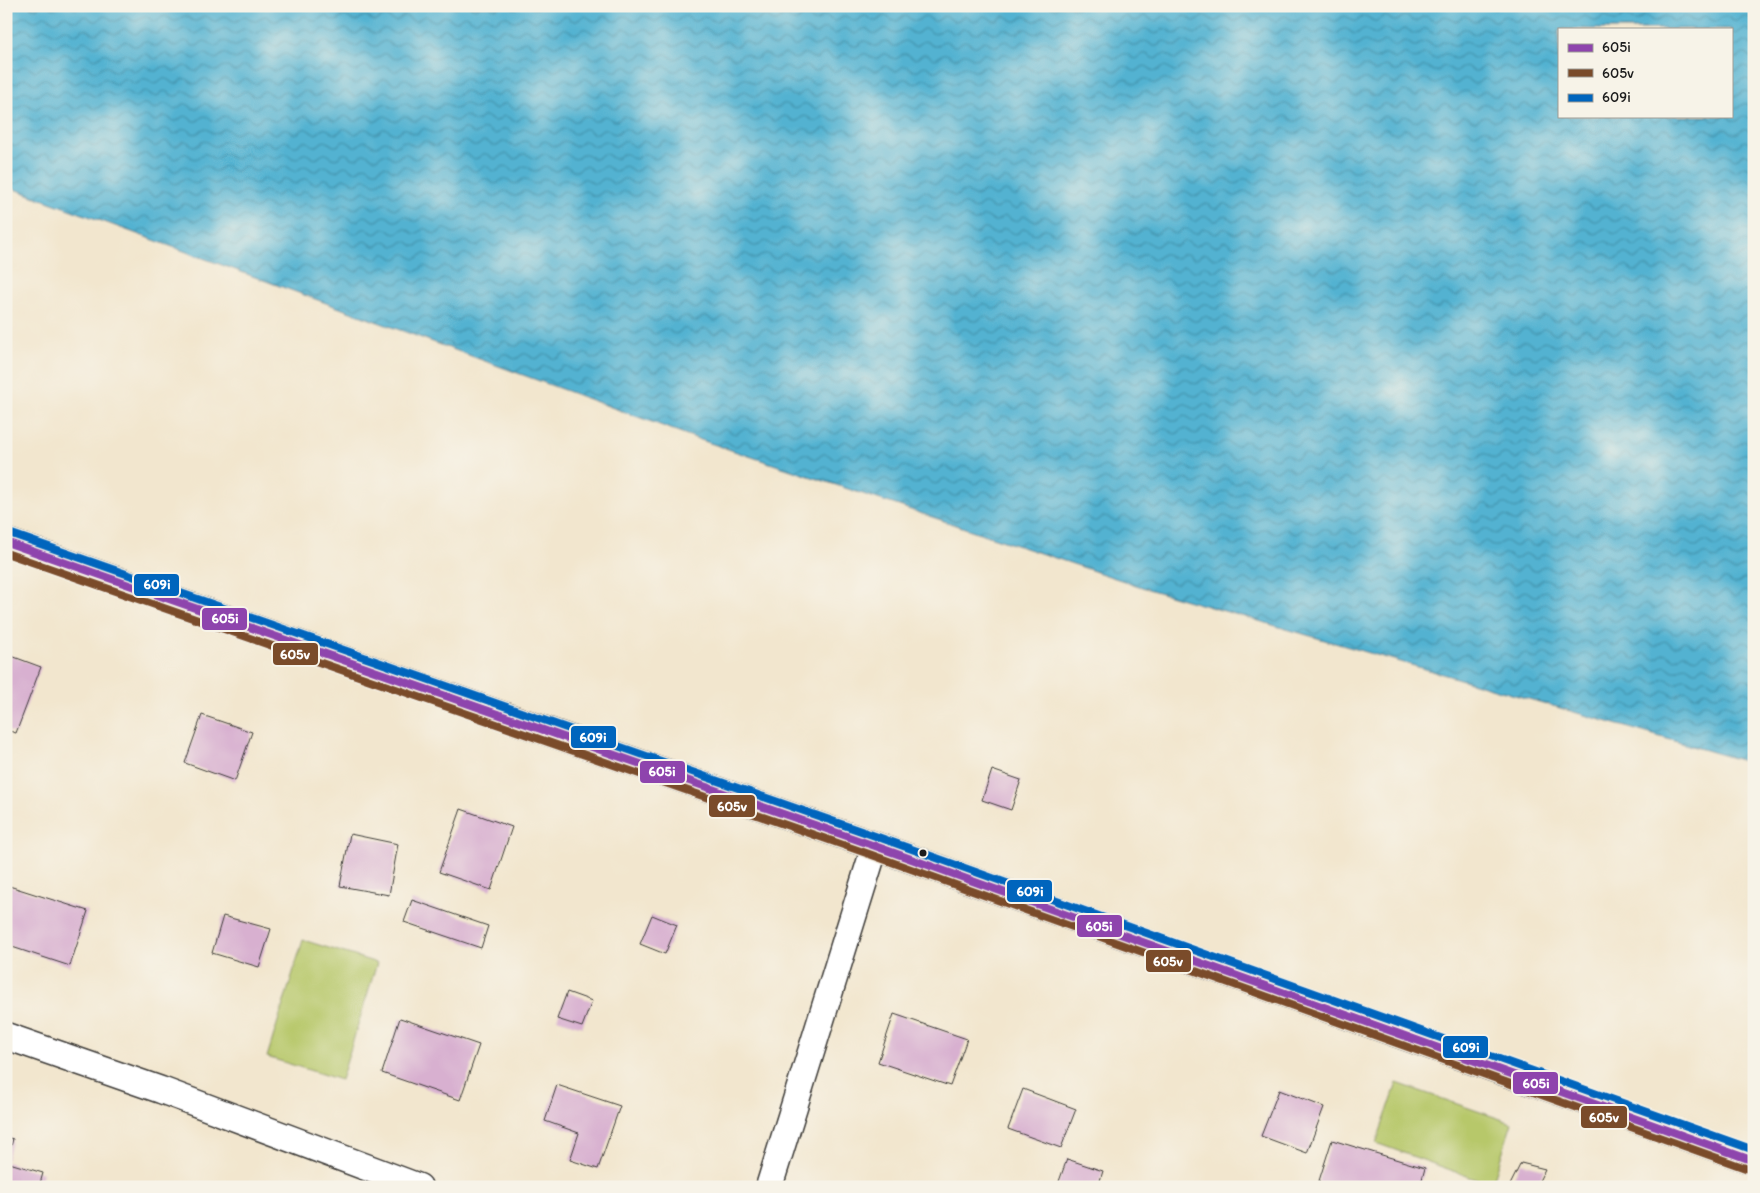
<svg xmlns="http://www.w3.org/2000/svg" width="1760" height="1193" font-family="Itim,sans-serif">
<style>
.pitch{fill:#b7c86b;stroke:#6a7244}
.water{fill:url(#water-waves);stroke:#376776;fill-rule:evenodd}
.building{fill:#d8b0d0}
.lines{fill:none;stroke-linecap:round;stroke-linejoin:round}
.street-casing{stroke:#3c3a37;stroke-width:29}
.secondary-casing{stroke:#3c3a37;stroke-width:30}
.street{stroke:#fff;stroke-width:26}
.secondary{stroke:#fff;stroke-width:28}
.bus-1-casing{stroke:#f7f3e8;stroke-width:11}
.bus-2-casing{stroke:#f7f3e8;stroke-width:11}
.bus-3-casing{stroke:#f7f3e8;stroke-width:11}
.bus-1{stroke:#8e44ad;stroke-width:8}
.bus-2{stroke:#7a4b2a;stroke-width:8}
.bus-3{stroke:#0065bd;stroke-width:8}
.bus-dot{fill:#1c1c1c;stroke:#f7f3e8;stroke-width:2}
.line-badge{stroke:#f7f3e8;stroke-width:2}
.badge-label{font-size:14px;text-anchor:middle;font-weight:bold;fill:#fff}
</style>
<defs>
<pattern id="water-waves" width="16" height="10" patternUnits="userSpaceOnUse" patternTransform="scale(1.25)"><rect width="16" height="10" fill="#52b2d1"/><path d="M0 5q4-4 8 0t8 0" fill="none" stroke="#4390a9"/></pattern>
</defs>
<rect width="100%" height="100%" fill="#f7f3e8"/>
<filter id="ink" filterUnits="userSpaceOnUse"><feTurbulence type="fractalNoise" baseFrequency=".02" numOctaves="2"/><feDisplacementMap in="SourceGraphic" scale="10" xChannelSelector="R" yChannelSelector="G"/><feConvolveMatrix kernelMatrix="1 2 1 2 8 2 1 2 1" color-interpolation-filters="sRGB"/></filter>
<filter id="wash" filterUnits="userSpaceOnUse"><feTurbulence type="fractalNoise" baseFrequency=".0096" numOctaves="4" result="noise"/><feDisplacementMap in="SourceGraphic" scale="20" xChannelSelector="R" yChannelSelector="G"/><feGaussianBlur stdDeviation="1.12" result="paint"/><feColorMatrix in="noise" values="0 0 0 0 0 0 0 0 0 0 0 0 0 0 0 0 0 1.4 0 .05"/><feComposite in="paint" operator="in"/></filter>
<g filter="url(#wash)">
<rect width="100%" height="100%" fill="#f2e6ce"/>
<g class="pitch">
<path d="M 303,940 L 377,963 L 341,1080 L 267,1057 Z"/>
<path d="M 1397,1083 L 1512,1123 L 1492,1185 L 1376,1143 Z"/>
</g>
<path class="water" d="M 6,6 L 1754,6 L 1754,764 L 1148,589 L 701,440 L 6,186 ZM 1559,29 L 1731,29 L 1731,116 L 1559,116 Z"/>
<g id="blocks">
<g class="building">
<path d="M 6,654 L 41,667 L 16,733 L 6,730 Z"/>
<path d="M 202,715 L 252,732 L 235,781 L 185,763 Z"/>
<path d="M 992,770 L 1021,780 L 1011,810 L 982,800 Z"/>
<path d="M 461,809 L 512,827 L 491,890 L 439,872 Z"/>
<path d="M 350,834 L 398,844 L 389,895 L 340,886 Z"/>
<path d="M 6,885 L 88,911 L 70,966 L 6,945 Z"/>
<path d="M 412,900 L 488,926 L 481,948 L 404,922 Z"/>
<path d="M 652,915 L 677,925 L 665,954 L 640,944 Z"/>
<path d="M 223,916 L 271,929 L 259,967 L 212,953 Z"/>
<path d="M 567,992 L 592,1001 L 582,1027 L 557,1019 Z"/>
<path d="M 894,1014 L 967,1039 L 950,1086 L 878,1062 Z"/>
<path d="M 400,1018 L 479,1045 L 460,1100 L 382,1073 Z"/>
<path d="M 557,1085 L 620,1106 L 598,1169 L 570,1160 L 579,1133 L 545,1121 Z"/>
<path d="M 1023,1089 L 1076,1109 L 1061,1148 L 1008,1129 Z"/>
<path d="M 1279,1090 L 1324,1107 L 1307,1153 L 1261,1136 Z"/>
<path d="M 6,1137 L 13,1139 L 7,1160 L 6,1160 Z"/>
<path d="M 1332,1140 L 1425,1168 L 1420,1187 L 1317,1187 Z"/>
<path d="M 1067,1159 L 1103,1171 L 1098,1187 L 1057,1187 Z"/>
<path d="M 6,1162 L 43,1173 L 39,1187 L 6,1187 Z"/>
<path d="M 1521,1163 L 1545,1169 L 1536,1187 L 1509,1187 Z"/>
</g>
</g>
</g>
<g filter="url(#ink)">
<use href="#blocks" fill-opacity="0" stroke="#3c3a37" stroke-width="1"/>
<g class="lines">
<defs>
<g id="street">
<path d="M 6,1036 L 161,1090 L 419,1187"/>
<path d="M 769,1187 L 875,846"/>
</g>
<path id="secondary" d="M 6,542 L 875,846 L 1754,1161"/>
</defs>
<use href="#street" class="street-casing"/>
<use href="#secondary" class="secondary-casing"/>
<use href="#street" class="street"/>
<use href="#secondary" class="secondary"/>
<defs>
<path id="bus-1" d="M 6,542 L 875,846 L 1754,1161"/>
<path id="bus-2" d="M 6,553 L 872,855 L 1751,1170"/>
<path id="bus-3" d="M 9,533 L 878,837 L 1754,1150"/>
</defs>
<use href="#bus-1" class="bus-1-casing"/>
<use href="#bus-2" class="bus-2-casing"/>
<use href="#bus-3" class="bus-3-casing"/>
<use href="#bus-1" class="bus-1"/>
<use href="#bus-2" class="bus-2"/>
<use href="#bus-3" class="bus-3"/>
</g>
</g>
<circle class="bus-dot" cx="923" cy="853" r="4.5"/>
<g class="line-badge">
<rect x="133" y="573" width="47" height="24" rx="5" fill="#0065bd"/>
<rect x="201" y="607" width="47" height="24" rx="5" fill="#8e44ad"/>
<rect x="272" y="642" width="47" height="24" rx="5" fill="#7a4b2a"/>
<rect x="570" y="725" width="47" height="24" rx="5" fill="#0065bd"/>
<rect x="639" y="760" width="47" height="24" rx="5" fill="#8e44ad"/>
<rect x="708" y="794" width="48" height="24" rx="5" fill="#7a4b2a"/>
<rect x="1006" y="879" width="47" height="24" rx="5" fill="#0065bd"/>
<rect x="1076" y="914" width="47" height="24" rx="5" fill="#8e44ad"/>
<rect x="1145" y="949" width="47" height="24" rx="5" fill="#7a4b2a"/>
<rect x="1442" y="1035" width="47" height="24" rx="5" fill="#0065bd"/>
<rect x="1512" y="1071" width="47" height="24" rx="5" fill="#8e44ad"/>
<rect x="1580" y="1105" width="48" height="24" rx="5" fill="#7a4b2a"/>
</g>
<g class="badge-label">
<text x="157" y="589">609i</text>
<text x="225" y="623">605i</text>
<text x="295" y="659">605v</text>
<text x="593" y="742">609i</text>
<text x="662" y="776">605i</text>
<text x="732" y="811">605v</text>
<text x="1030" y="896">609i</text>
<text x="1099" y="931">605i</text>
<text x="1168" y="966">605v</text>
<text x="1466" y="1052">609i</text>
<text x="1536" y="1088">605i</text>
<text x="1604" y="1122">605v</text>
</g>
<rect width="1760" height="1193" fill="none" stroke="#f7f3e8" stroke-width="25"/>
<rect x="1558" y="28" width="175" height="90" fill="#f7f3e8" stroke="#9f9d96"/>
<rect x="1568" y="44" width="25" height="8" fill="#8e44ad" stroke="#9f9d96"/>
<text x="1602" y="52" font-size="15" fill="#1c1c1c">605i</text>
<rect x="1568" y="69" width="25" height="8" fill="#7a4b2a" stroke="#9f9d96"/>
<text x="1602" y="78" font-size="15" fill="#1c1c1c">605v</text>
<rect x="1568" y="94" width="25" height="8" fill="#0065bd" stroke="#9f9d96"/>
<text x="1602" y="102" font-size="15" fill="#1c1c1c">609i</text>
</svg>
